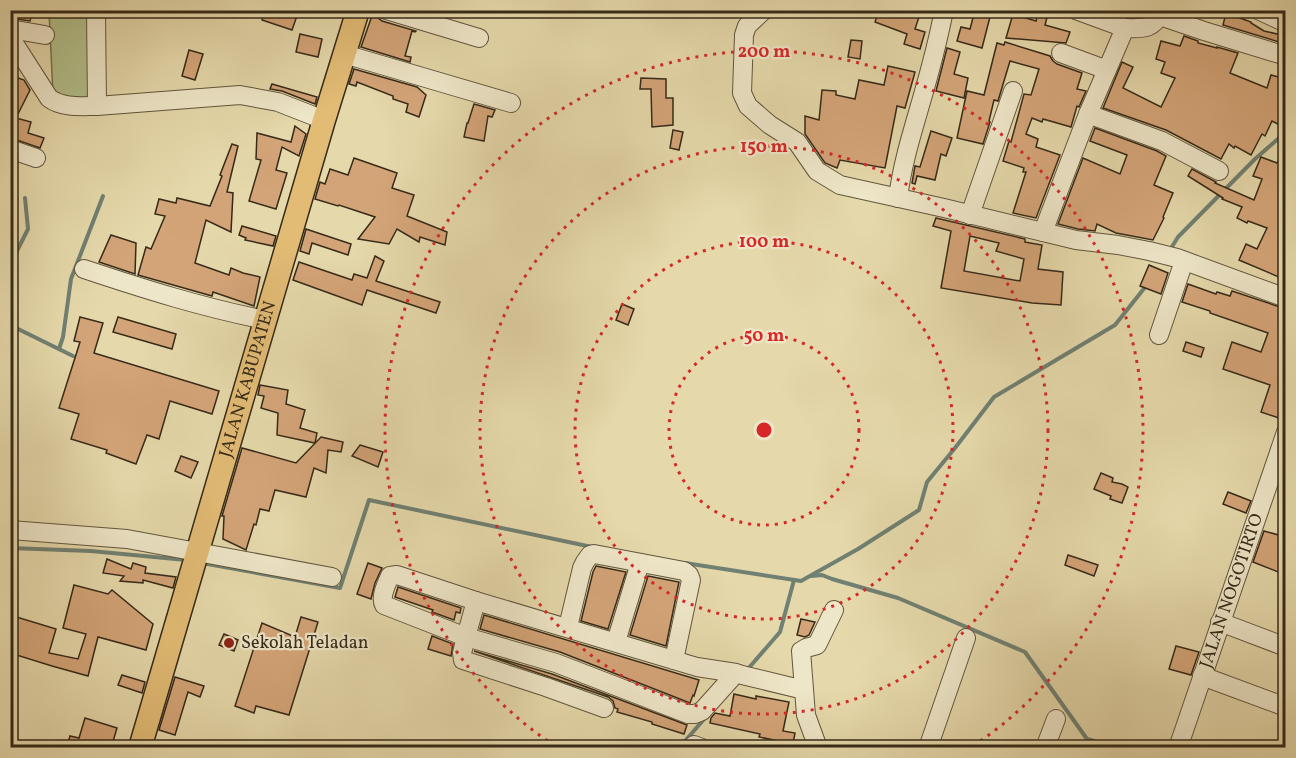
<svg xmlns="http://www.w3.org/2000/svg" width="1296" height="758" font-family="Vollkorn,serif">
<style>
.green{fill:#b3bf8a;stroke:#747452;stroke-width:1.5}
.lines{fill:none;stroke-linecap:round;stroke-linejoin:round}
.stream{stroke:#708072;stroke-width:4}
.building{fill:#d3a477;stroke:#362a19;stroke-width:1.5;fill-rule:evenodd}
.minor-casing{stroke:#62563d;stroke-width:20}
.major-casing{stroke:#362a19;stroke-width:25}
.minor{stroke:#eee6c8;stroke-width:18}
.major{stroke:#e2bc75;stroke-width:22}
.ring{fill:none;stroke:#d62828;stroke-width:3;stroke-dasharray:3 6}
.poi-dot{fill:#8f2418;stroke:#eee6c8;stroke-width:2}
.labels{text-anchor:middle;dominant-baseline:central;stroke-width:4.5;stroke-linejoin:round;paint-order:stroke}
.street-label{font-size:18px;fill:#362a19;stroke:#eee6c8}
.poi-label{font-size:18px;fill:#362a19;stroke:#eee6c8;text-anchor:start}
.centre{fill:#d62828;stroke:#eee6c8;stroke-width:3}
.ring-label{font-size:18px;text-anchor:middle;font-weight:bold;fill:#d62828;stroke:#eee6c8;stroke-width:4.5;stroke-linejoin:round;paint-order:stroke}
</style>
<rect width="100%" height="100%" fill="#e5d8aa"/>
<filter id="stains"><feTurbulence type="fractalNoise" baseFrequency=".00333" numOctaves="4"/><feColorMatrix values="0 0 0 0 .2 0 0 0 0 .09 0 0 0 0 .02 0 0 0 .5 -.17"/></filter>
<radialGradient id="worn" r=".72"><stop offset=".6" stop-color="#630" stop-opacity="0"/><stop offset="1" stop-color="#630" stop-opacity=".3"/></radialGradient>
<path class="green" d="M 49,11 L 80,11 L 89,17 L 91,98 L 67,97 L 53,95 Z"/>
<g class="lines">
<g class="stream">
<path d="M 1170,250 L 1178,237 L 1255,159 L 1286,132"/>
<path d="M 10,265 L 28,229 L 25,198"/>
<path d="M 10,325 L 73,356"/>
<path d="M 59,349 L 63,337 L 71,279 L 103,196"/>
<path d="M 10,548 L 91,551 L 186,560"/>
<path d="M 202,563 L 340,588 L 369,500 L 592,547"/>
<path d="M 685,563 L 801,581 L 858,549 L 919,510 L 927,482 L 955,448 L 994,397 L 1115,325 L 1146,286"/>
<path d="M 811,576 L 822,575 L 832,579 L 898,598 L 1025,652 L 1087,739 L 1119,748"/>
<path d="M 747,670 L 780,632 L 794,580"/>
<path d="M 679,748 L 705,718"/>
</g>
</g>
<g class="building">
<path d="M 10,10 L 33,10 L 30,21 L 10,18 Z"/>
<path d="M 265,10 L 299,10 L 292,30 L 262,20 Z"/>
<path d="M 374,10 L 375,10 L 377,17 L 382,21 L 416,31 L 415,32 L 412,31 L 405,56 L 411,57 L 410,62 L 361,47 Z"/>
<path d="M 879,10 L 901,10 L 919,17 L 915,29 L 925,32 L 920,49 L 904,44 L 907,34 L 875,22 Z"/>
<path d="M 975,10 L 982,10 L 991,13 L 982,48 L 957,41 L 961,27 L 970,29 Z"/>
<path d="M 1039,10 L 1049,10 L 1045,25 L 1070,32 L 1066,43 L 1006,38 L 1013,14 L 1036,21 Z"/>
<path d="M 1226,13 L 1251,22 L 1251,23 L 1264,31 L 1286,36 L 1286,44 L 1223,25 Z"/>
<path d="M 300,34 L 322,39 L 318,57 L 296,52 Z"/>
<path d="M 1184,36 L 1198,41 L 1198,43 L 1217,48 L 1217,47 L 1238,53 L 1230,73 L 1267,88 L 1271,75 L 1286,79 L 1286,128 L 1272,121 L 1265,136 L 1262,134 L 1251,155 L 1235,146 L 1234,148 L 1229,144 L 1221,159 L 1166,130 L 1103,108 L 1122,62 L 1133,67 L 1123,88 L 1161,107 L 1175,78 L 1161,73 L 1165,62 L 1156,59 L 1161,41 L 1180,46 Z"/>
<path d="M 851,40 L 862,41 L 860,59 L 848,57 Z"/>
<path d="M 1005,42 L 1050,56 L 1053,61 L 1057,64 L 1082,73 L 1077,89 L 1086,91 L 1079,107 L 1077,106 L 1071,127 L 1043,119 L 1042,122 L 1032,118 L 1026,134 L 1038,139 L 1036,147 L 1060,155 L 1036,218 L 1013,213 L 1026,172 L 1023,172 L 1024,168 L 1003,161 L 1009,141 L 1011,142 L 1024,94 L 1031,95 L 1039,69 L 1010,61 L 998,101 L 994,100 L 989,121 L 990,122 L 983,144 L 957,138 L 967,91 L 984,95 L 997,43 L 1004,45 Z"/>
<path d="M 947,48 L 960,52 L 954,74 L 968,78 L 964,98 L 936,91 Z"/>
<path d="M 189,50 L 203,54 L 195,80 L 182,76 Z"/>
<path d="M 888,66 L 915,72 L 905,108 L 897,106 L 885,168 L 840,160 L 837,168 L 825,163 L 805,134 L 805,116 L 819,120 L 822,90 L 836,91 L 836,95 L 855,99 L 859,80 L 884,85 Z"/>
<path d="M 354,69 L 417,87 L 426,95 L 419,117 L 406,112 L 408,104 L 393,99 L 393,96 L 357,82 L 356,86 L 349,84 Z"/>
<path d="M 10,75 L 24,80 L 30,90 L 16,118 L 31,122 L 28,133 L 44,138 L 40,148 L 11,138 L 13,130 L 10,129 Z"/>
<path d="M 641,78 L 666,79 L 666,98 L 673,98 L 673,125 L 652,127 L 651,89 L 640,89 Z"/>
<path d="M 272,84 L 317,97 L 315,104 L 282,91 L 270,89 Z"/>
<path d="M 474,104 L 495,110 L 492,117 L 488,116 L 484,141 L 464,137 L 467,123 L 468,123 Z"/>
<path d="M 295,126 L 306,134 L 299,156 L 282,147 L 276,170 L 287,173 L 276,209 L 249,201 L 261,160 L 256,159 L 257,133 L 291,142 Z"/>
<path d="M 1095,128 L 1157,151 L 1166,156 L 1154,185 L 1173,193 L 1163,217 L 1164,218 L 1153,240 L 1116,233 L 1097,224 L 1095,231 L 1078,229 L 1058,224 L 1083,158 L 1120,174 L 1127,155 L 1090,141 Z"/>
<path d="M 673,130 L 683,132 L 679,150 L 670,148 Z"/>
<path d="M 931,131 L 952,138 L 946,156 L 941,154 L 935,180 L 917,176 L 915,184 L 912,183 L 915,166 L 920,167 Z"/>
<path d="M 232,144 L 238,146 L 227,192 L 233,193 L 231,232 L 206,220 L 195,263 L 229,275 L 231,268 L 243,273 L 260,277 L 254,306 L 213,292 L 212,296 L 138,275 L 146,247 L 151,249 L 165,216 L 155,214 L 159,199 L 176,203 L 177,198 L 210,206 L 222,176 L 220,175 Z"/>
<path d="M 1286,145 L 1286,280 L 1239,260 L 1246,244 L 1257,249 L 1267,228 L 1248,221 L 1247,223 L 1237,218 L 1242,207 L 1222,199 L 1223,198 L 1188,176 L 1192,169 L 1216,182 L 1215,183 L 1254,200 L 1262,179 L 1253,176 L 1261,157 L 1277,163 Z"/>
<path d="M 354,158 L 397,173 L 392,188 L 414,195 L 407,216 L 447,232 L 445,245 L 420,237 L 419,242 L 397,229 L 389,244 L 358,239 L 375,217 L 339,205 L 338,206 L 315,199 L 320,182 L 325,184 L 330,169 L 348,175 Z"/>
<path d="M 936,218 L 1025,239 L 1025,242 L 1042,245 L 1038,269 L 1063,272 L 1061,305 L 1032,303 L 941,288 L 951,231 L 933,226 ZM 970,236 L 999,243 L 996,251 L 1024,259 L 1020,281 L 964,271 Z"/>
<path d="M 242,226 L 276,236 L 273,246 L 245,240 L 246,238 L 239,235 Z"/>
<path d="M 306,229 L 351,244 L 348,255 L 312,243 L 309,254 L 300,251 Z"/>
<path d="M 111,235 L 136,243 L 135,274 L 99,262 Z"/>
<path d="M 375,256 L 384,261 L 376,281 L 440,302 L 436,313 L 367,290 L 362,305 L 293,280 L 299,262 L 352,280 L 354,274 L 367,278 Z"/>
<path d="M 1149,265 L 1168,273 L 1161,294 L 1140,286 Z"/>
<path d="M 1188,284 L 1216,294 L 1217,292 L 1230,296 L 1232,291 L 1286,309 L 1286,399 L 1279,418 L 1261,412 L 1270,385 L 1223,369 L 1232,342 L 1261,352 L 1268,333 L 1210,313 L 1210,311 L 1182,302 Z"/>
<path d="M 622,304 L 634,309 L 628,325 L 616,320 Z"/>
<path d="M 80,317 L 103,323 L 94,353 L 219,391 L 212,414 L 170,401 L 159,439 L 147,435 L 136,464 L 106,453 L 107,450 L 71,439 L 79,414 L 59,408 L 80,342 L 74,341 Z"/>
<path d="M 118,317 L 176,334 L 172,349 L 113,332 Z"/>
<path d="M 1186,342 L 1204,348 L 1201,357 L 1183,351 Z"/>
<path d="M 260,385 L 288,390 L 286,404 L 305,410 L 300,428 L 317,433 L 315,443 L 277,435 L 278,413 L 261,408 L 264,396 L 258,395 Z"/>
<path d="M 321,437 L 343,442 L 341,452 L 328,450 L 326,473 L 314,468 L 306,497 L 275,490 L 269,511 L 260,509 L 256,525 L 254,524 L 246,550 L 223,539 L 224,516 L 222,516 L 242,448 L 296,463 Z"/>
<path d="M 360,445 L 383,452 L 378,467 L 352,456 Z"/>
<path d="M 181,456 L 198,462 L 191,478 L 175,471 Z"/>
<path d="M 1101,473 L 1113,478 L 1112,482 L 1122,484 L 1128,487 L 1122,503 L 1110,499 L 1111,496 L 1094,489 Z"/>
<path d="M 1228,492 L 1251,501 L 1246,513 L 1223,504 Z"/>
<path d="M 1264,531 L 1286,537 L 1286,575 L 1253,562 Z"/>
<path d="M 1068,555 L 1098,565 L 1094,576 L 1065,565 Z"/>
<path d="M 107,559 L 131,569 L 133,563 L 146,567 L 145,573 L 176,577 L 173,588 L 143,580 L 143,583 L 120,581 L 124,576 L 103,573 Z"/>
<path d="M 368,563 L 382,568 L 375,583 L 371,599 L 357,594 Z"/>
<path d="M 596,566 L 626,572 L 608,629 L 581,621 L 593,572 Z"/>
<path d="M 648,576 L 679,582 L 666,646 L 630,635 Z"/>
<path d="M 74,585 L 108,594 L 112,590 L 153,624 L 146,650 L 98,637 L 88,676 L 52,666 L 10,653 L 10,615 L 56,629 L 49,653 L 78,659 L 86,634 L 63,628 Z"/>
<path d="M 398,587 L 461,608 L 460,613 L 456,612 L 454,620 L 432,612 L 433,610 L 395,597 Z"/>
<path d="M 484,615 L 699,680 L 694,696 L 693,695 L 690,703 L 560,652 L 480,629 Z"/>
<path d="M 301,617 L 318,622 L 289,715 L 256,706 L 254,713 L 235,706 L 262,623 L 295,637 Z"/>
<path d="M 801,619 L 815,622 L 809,635 L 805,637 L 797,635 Z"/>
<path d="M 224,634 L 238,640 L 234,651 L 219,645 Z"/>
<path d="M 432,636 L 453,644 L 451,656 L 428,649 Z"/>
<path d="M 1176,646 L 1199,652 L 1191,675 L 1169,669 Z"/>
<path d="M 474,651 L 552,674 L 687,725 L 684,734 L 652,724 L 652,722 L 617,712 L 618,709 L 615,708 L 613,701 L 608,697 Z"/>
<path d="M 122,675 L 145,682 L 142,693 L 118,685 Z"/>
<path d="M 175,677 L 204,686 L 200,697 L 188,692 L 175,735 L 159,730 Z"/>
<path d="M 734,694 L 756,699 L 756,696 L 789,702 L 783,731 L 795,733 L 793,744 L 759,737 L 760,734 L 710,723 L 711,718 L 715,713 L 730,716 Z"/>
<path d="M 85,718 L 117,728 L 112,745 L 107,743 L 106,747 L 67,747 L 70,736 L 79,738 Z"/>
</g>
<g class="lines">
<defs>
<g id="minor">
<path d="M 96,10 L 97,106"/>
<path d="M 386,10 L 479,38"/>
<path d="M 764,10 L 747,26 L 744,35 L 742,93 L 748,106 L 770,125 L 797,142 L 817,171 L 840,185 L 944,208 L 1076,240 L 1118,245 L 1149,251 L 1177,258 L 1286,298"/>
<path d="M 1076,10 L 1125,28"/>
<path d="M 1258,10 L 1286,23"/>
<path d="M 1160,16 L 1204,31 L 1286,56"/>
<path d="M 10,29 L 45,35"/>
<path d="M 10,37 L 49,98 C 62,108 81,106 97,106 L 240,95 L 278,102 L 324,120"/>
<path d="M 1061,53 L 1107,70"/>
<path d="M 344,54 L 511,103"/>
<path d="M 1088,114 L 1162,141 L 1219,171"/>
<path d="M 10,149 L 36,158"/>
<path d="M 898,198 C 902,165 912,133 921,102 C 930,71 938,41 944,10"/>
<path d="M 970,215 L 1013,91"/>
<path d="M 1043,232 L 1088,114 L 1125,28 C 1145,29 1153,29 1163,10"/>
<path d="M 84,269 C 144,289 204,308 266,320"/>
<path d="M 1159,335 L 1184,261"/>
<path d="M 10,530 L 127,539 L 332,577"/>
<path d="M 476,601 L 397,575 L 390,576 C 386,585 380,597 384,605 L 466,637 L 462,653 L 463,660 L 546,687 L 604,708"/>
<path d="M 1220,622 L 1286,647"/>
<path d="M 568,627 L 582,568 L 585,562 L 590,555 L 594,554 L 684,571 L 689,575 L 691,580 L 674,660"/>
<path d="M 616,642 L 640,563"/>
<path d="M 736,673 L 702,711 L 695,714 L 688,714 L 556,663 L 466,637 L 476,601 L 697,667 L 736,673 L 742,675 L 804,690"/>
<path d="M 1202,676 L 1286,707"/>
<path d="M 694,745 L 702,748"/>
<path d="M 818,748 L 806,715 L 801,651 L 806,648 L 817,645 L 834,610"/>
<path d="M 928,748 L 966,638"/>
<path d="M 1045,748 L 1056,719"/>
<path id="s1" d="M 1178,748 L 1286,432"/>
</g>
<g id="major">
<path id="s2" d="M 140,748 L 324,120 L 358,10"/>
</g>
</defs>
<use href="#minor" class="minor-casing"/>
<use href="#major" class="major-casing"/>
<use href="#minor" class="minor"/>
<use href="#major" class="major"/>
</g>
<g class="ring">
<circle cx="764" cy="430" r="95"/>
<circle cx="764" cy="430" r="189"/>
<circle cx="764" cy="430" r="284"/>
<path d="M555 746A379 379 0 1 1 973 746"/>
</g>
<circle class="poi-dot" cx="229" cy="643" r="6"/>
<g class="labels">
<g class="street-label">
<text stroke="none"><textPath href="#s2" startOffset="384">JALAN KABUPATEN</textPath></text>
<text stroke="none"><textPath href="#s1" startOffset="166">JALAN NOGOTIRTO</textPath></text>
</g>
<g class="poi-label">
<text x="241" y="643">Sekolah Teladan</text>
</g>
</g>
<circle cx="764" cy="430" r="9" class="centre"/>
<g class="ring-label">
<text x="764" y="57">200 m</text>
<text x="764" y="152">150 m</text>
<text x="764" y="247">100 m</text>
<text x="764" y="341">50 m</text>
</g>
<rect width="1296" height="758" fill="none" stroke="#e5d8aa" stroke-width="36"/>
<rect x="12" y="12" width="1272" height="734" fill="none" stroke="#362a19" stroke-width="3"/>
<rect x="18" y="18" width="1260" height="722" fill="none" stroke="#362a19" stroke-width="1.5"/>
<rect width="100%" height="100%" filter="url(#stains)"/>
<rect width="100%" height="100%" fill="url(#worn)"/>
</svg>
